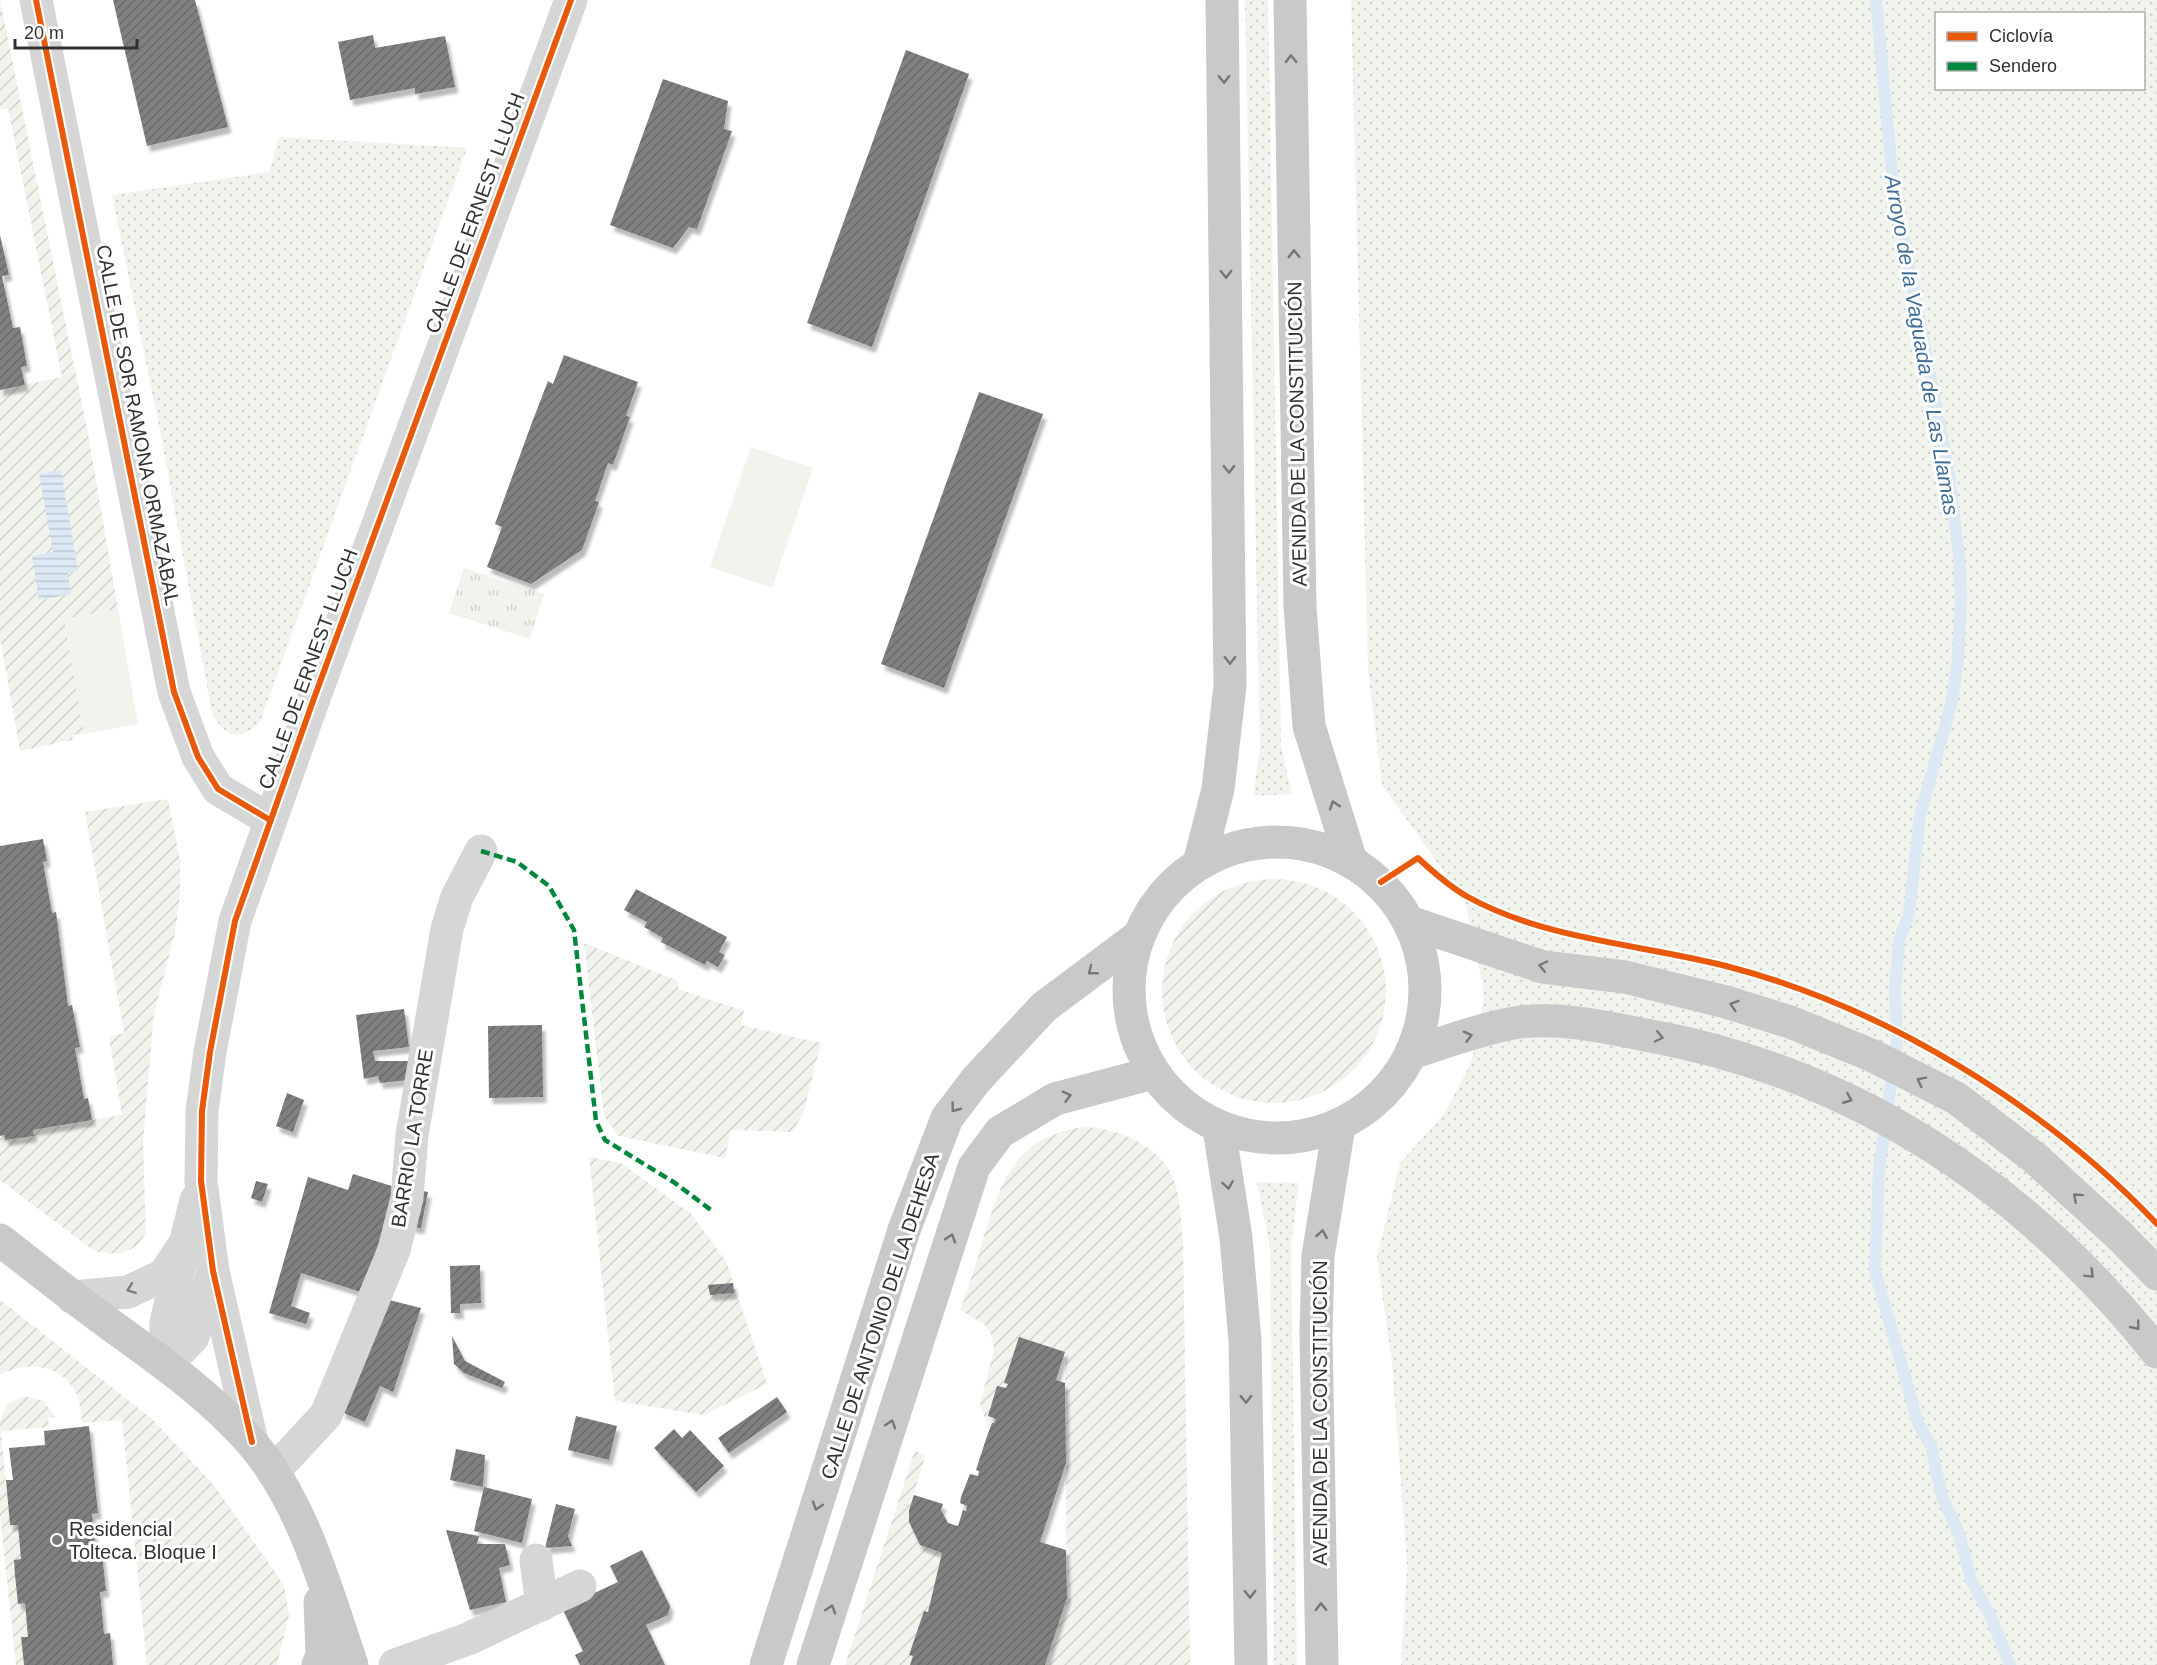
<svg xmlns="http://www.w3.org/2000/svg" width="2157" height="1665" font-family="Arial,sans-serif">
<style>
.grass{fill:url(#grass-dots);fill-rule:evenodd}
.park{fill:url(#park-tufts)}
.garden{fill:url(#garden-furrows)}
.pitch{fill:#f0f4ed}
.water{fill:url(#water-rules)}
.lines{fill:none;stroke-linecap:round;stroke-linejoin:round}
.stream{stroke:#dce8f3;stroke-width:12}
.building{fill:url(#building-hatch);filter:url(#shadow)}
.minor{stroke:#d6d6d6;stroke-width:33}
.major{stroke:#c9c9c9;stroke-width:33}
.quiet{stroke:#00873e;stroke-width:4.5;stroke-dasharray:9 4.5;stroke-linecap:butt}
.cycleway-casing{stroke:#fff;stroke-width:10}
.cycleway{stroke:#e8590c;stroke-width:6}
.oneway{stroke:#767676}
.oneway2{stroke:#7c7c7c}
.poi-dot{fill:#7a7a7a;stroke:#fff;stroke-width:2}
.labels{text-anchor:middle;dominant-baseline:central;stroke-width:6;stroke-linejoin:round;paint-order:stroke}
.street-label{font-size:20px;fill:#323232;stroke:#fff}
.poi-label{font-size:20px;fill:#323232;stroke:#fff;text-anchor:start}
.water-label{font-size:21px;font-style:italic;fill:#3e6c96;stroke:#fff}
</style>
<defs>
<pattern id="grass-dots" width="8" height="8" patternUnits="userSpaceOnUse" patternTransform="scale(1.5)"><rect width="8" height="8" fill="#f0f4ed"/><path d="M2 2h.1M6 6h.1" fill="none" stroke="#ced2cc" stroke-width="1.8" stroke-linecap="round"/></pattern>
<pattern id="park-tufts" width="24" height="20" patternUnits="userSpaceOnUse" patternTransform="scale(1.5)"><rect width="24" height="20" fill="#f0f4ed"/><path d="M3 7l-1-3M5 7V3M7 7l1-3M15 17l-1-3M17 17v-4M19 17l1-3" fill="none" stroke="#ced2cc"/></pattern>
<pattern id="garden-furrows" width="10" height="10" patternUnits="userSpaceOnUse" patternTransform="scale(1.5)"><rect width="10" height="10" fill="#f0f4ed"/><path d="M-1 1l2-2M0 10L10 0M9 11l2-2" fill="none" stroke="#ced2cc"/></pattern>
<pattern id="water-rules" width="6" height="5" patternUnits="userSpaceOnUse" patternTransform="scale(1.5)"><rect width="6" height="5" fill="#dce8f3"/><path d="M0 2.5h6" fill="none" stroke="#bdc7d1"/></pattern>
<pattern id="building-hatch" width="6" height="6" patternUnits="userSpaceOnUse" patternTransform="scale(1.5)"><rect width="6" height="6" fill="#808080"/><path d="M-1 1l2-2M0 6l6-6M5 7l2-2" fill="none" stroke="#696969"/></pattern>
<filter id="shadow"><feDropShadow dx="3.5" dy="6" stdDeviation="1.5" flood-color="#0004"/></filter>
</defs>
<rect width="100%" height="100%" fill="#fff"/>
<g class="grass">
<path d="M 1245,0 L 1268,0 L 1281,746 L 1292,794 L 1253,796 L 1260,750 Z"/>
<path d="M 1351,0 L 2157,0 L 2157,1665 L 1401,1665 L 1407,1565 L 1392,1363 L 1377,1257 L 1400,1163 L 1444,1114 L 1470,1065 L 1480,1029 L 1484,990 L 1465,901 L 1382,785 L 1368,668 ZM 1936,14 L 2144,14 L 2144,88 L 1936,88 Z"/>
<path d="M 279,137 L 467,148 L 260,722 C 239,743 225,737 212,713 L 161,436 L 112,195 L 269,172 Z"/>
<path d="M 1257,1182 L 1299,1183 L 1291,1245 L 1297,1665 L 1274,1665 L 1270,1247 Z"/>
</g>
<path class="park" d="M 464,568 L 544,594 L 530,639 L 449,613 Z"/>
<g class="garden">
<path d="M 0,0 L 89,439 L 118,609 L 64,619 L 84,734 L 73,735 L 72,740 L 20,751 L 0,637 L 0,390 L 62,377 L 8,108 L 0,109 Z"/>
<path d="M 168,799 L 180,861 L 180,896 L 175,933 L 154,1014 L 143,1141 L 146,1232 C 134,1255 116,1257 93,1250 L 0,1180 L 0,1136 L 5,1135 L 6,1140 L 33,1136 L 33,1130 L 122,1115 L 109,1037 L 124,1033 L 85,812 Z"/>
<circle cx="1274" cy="991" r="112"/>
<path d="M 584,943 L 678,981 L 678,989 L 744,1011 L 741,1025 L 821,1043 L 803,1114 L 792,1132 L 731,1130 L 725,1158 L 619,1136 L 604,1116 Z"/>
<path d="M 1085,1127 C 1117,1128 1160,1145 1173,1178 C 1181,1198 1181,1222 1183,1243 L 1190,1665 L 1045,1665 L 1067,1598 L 1065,1352 L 1008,1384 L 1006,1388 L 997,1386 L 988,1416 L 991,1417 L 988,1427 L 980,1404 L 994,1350 L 991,1334 L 985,1325 L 960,1310 C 969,1286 977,1261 984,1236 C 1002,1178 1017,1135 1085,1127 Z"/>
<path d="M 589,1157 L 621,1163 L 690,1213 L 726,1261 L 767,1384 L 704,1415 L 615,1401 Z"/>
<path d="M 0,1300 L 151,1418 L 213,1484 L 284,1585 L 289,1615 L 277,1665 L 147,1665 L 122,1420 L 82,1423 C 81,1413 80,1400 75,1391 C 60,1363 24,1361 0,1375 Z"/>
<path d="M 24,1396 L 44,1401 L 55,1417 L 48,1418 L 49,1427 L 1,1431 L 10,1525 L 18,1525 L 21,1559 L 14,1560 L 18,1604 L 25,1603 L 28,1637 L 21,1638 L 24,1665 L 16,1665 L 0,1515 L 0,1422 L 6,1405 Z"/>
<path d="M 915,1450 L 925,1456 L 909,1510 L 909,1522 L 920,1545 L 942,1553 L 928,1612 L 924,1611 L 909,1655 L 913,1656 L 910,1665 L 845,1665 Z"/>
</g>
<g class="pitch">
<path d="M 751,447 L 813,468 L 772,588 L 710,567 Z"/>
<path d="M 118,609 L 138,724 L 84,734 L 64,619 Z"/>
</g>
<path class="water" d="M 61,470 L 78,571 L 68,573 L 71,594 L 39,600 L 32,556 L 53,552 L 39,474 Z"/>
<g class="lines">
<path class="stream" d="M 1876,0 L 1893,184 L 1948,468 L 1959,555 L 1961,597 L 1958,660 L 1952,701 L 1920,816 L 1909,914 L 1899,941 L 1895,990 L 1897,1041 L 1879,1170 L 1875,1271 L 1918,1423 L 1931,1446 L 1942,1497 L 1959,1533 L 1971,1580 L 1991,1617 L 2010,1665"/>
</g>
<g class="building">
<path d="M 113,0 L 195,0 L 228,127 L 147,146 Z"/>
<path d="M 373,35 L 375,48 L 445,36 L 455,87 L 415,94 L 415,88 L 350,100 L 338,42 Z"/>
<path d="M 906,50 L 969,74 L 872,347 L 807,323 Z"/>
<path d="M 663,79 L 728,101 L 724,129 L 732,131 L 697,229 L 689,227 L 673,248 L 610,225 Z"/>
<path d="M 0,235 L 9,275 L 2,276 L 13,328 L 20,327 L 27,366 L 21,367 L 25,385 L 0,390 Z"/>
<path d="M 564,355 L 638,382 L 626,416 L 630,417 L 613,465 L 608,463 L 595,501 L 599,502 L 582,550 L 531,584 L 487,567 L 502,527 L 495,524 L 531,425 L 548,381 L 553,384 Z"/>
<path d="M 979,392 L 1043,414 L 944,688 L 881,664 Z"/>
<path d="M 43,839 L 47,861 L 43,862 L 52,913 L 56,912 L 68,1006 L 72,1005 L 80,1047 L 75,1048 L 84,1099 L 88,1098 L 92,1120 L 33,1130 L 34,1136 L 5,1140 L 5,1135 L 0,1136 L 0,846 Z"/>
<path d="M 636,889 L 727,937 L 719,952 L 725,955 L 718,967 L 707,961 L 705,965 L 661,942 L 663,938 L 644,927 L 647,922 L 624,910 Z"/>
<path d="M 404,1009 L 409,1047 L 373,1051 L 375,1061 L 409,1061 L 408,1080 L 380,1083 L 378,1076 L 364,1079 L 356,1015 Z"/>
<path d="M 542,1025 L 543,1097 L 489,1098 L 488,1026 Z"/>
<path d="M 287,1093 L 304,1100 L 293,1132 L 276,1126 Z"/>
<path d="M 353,1174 L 395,1187 L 364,1293 L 301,1273 L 291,1306 L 310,1313 L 306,1324 L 269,1313 L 308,1177 L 348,1190 Z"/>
<path d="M 256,1181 L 268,1184 L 262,1202 L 251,1198 Z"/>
<path d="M 417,1190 L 428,1192 L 421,1228 L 411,1227 Z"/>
<path d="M 480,1265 L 481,1303 L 460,1304 L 460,1313 L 451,1313 L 450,1266 Z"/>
<path d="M 733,1283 L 734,1293 L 710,1295 L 708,1285 Z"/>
<path d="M 385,1299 L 421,1308 L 393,1392 L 380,1386 L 365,1422 L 341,1412 Z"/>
<path d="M 452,1336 L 465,1361 L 505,1382 L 502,1388 L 464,1373 L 454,1364 Z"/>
<path d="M 1019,1337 L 1065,1352 L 1056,1380 L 1065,1383 L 1066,1463 L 1040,1542 L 1066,1550 L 1067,1598 L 1045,1665 L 910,1665 L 913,1656 L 909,1655 L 924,1611 L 928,1612 L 942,1553 L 920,1545 L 909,1522 L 909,1510 L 914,1495 L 943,1504 L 941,1510 L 948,1523 L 958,1526 L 963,1510 L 966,1511 L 967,1506 L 960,1503 L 961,1497 L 970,1474 L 978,1476 L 979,1471 L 976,1470 L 986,1439 L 992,1423 L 994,1423 L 996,1419 L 988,1416 L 997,1386 L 1006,1388 L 1008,1384 L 1004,1383 Z"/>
<path d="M 777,1397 L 787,1412 L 729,1453 L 718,1438 Z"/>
<path d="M 576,1416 L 617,1426 L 609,1460 L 568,1450 Z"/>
<path d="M 89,1426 L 98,1513 L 92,1514 L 96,1555 L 102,1555 L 106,1591 L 100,1592 L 104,1634 L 110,1633 L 113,1665 L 24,1665 L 21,1637 L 28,1637 L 25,1603 L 18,1604 L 15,1575 L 14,1560 L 21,1559 L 18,1525 L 10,1525 L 6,1480 L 13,1480 L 9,1448 L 45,1445 L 44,1431 Z"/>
<path d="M 674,1429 L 682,1438 L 690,1430 L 724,1466 L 696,1492 L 654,1448 Z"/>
<path d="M 456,1449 L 485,1455 L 483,1487 L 450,1480 Z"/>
<path d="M 484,1487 L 532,1499 L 522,1543 L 474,1531 Z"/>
<path d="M 556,1504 L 575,1509 L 568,1536 L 572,1546 L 545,1548 Z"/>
<path d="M 446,1530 L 479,1536 L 477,1544 L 505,1544 L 510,1565 L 499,1568 L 506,1602 L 470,1610 Z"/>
<path d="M 642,1550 L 670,1606 L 668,1615 L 646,1625 L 665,1665 L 580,1665 L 575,1655 L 583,1651 L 562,1608 L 618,1582 L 610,1566 Z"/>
</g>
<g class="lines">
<g class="minor">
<path d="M 36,0 L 174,692 L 198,757 L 218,789 L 270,820"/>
<path d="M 72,1297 L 128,1292 L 164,1275 L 182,1248"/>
<path d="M 166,1365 L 166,1322 L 196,1200"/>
<path d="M 166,1365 L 193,1337 L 212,1275"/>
<path d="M 252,1442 L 213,1271 L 201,1181 L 202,1111 L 210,1052 L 235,921 L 313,701 L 571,0"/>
<path d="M 273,1472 L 326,1415 L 394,1250 L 407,1198 L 412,1135 L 447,929 L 457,897 L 481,851"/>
<path d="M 536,1560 L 542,1605"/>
<path d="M 395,1665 L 468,1639 L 580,1586"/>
</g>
<g class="major">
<path d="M 1290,0 L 1300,607 L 1309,726 L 1351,861"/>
<circle cx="1277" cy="990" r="148"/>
<path d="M 1200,860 L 1218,789 L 1230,686 L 1222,0"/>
<path d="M 1409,922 L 1543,967 L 1625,977 L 1726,1002 L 1790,1022 L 1871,1055 L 1956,1098 L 2035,1158 L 2120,1236 L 2157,1274"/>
<path d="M 1411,1053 C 1443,1043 1489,1026 1520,1022 C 1562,1017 1605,1027 1646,1035 C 1856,1073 2025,1187 2157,1352"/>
<path d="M 1219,1128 L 1236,1238 L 1245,1340 L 1251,1665"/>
<path d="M 0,1240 C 36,1268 71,1296 108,1323 C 158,1359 211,1396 251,1442 C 303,1501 327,1592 352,1665"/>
<path d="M 318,1665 L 322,1655 L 320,1602"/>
<path d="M 766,1665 L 904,1230 L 947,1118 L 976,1080 L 1044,1007 L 1139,936"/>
<path d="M 813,1665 L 974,1167 L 1000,1132 L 1055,1099 L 1153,1073"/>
<path d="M 1322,1665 L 1316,1334 L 1318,1256 L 1339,1126"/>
</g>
<path class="quiet" d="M 481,851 L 517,862 L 549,886 L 574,930 L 596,1121 L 605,1140 L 675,1183 L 711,1210"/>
<defs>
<g id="cycleway">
<path d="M 36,0 L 174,692 L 198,757 L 218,789 L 270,820"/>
<path d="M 1381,882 L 1418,858 C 1433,872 1450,887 1468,897 C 1546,940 1640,944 1726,966 C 1885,1007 2044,1105 2157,1224"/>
<path d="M 252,1442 L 213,1271 L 201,1181 L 202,1111 L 210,1052 L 235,921 L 313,701 L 571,0"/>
</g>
</defs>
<use href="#cycleway" class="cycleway-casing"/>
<use href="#cycleway" class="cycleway"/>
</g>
<defs><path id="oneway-chevron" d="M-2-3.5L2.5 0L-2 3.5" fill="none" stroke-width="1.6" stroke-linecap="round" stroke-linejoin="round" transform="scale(1.5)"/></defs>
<g class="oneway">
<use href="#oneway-chevron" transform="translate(1291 59) rotate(-91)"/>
<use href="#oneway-chevron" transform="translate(1224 79) rotate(89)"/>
<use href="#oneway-chevron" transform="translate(1294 254) rotate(-91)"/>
<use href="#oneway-chevron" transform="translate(1226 274) rotate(89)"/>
<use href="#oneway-chevron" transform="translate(1229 469) rotate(89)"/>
<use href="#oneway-chevron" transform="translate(1230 660) rotate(90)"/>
<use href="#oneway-chevron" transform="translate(1334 805) rotate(-108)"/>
<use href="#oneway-chevron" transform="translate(1543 966) rotate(-168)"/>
<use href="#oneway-chevron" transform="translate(1092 971) rotate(142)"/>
<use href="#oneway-chevron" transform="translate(1734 1005) rotate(-163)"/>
<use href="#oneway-chevron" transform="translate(1468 1036) rotate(-15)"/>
<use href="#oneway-chevron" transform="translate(1659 1037) rotate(12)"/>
<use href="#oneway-chevron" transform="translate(1921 1081) rotate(-153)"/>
<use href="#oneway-chevron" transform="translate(1067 1096) rotate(-15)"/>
<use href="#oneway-chevron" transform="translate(1848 1099) rotate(22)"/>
<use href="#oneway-chevron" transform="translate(955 1108) rotate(127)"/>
<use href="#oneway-chevron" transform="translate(1228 1185) rotate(81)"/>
<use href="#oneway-chevron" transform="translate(2077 1197) rotate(-138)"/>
<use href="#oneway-chevron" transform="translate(1322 1234) rotate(-80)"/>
<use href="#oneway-chevron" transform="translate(951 1238) rotate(-72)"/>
<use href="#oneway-chevron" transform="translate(2090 1274) rotate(45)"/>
<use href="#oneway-chevron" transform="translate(2136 1326) rotate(51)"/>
<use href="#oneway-chevron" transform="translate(1246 1399) rotate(89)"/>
<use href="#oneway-chevron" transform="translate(891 1424) rotate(-72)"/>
<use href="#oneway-chevron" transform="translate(817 1506) rotate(108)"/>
<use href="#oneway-chevron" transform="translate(1250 1594) rotate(89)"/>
<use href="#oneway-chevron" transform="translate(1321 1607) rotate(-91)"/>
<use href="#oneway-chevron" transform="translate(831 1609) rotate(-72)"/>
</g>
<use class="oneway2" href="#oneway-chevron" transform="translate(131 1289) rotate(160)"/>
<circle class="poi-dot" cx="57" cy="1540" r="6"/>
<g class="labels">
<g class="street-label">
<text transform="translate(475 213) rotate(-70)">CALLE DE ERNEST LLUCH</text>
<text transform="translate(138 425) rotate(79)">CALLE DE SOR RAMONA ORMAZÁBAL</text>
<text transform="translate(1297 434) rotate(-91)">AVENIDA DE LA CONSTITUCIÓN</text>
<text transform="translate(308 669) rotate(-70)">CALLE DE ERNEST LLUCH</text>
<text transform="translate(412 1138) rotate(-81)">BARRIO LA TORRE</text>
<text transform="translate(880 1316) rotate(-72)">CALLE DE ANTONIO DE LA DEHESA</text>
<text transform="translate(1320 1413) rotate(-90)">AVENIDA DE LA CONSTITUCIÓN</text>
</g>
<g class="poi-label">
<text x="69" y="1529">Residencial<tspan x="69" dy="23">Tolteca. Bloque I</tspan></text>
</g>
<g class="water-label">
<text transform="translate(1922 345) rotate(80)">Arroyo de la Vaguada de Las Llamas</text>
</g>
</g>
<rect x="1935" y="12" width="210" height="78" fill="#ffffff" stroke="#adadad" stroke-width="1.5"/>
<rect x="1947" y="32" width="30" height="9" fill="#e8590c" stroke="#adadad" stroke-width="1.5"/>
<text x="1989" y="42" font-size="18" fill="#323232">Ciclovía</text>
<rect x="1947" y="62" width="30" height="9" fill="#00873e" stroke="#adadad" stroke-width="1.5"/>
<text x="1989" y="72" font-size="18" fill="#323232">Sendero</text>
<path d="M15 39v9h122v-9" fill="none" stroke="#323232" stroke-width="3"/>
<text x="24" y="39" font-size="18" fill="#323232" stroke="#ffffff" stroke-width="4.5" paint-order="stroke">20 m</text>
</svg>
